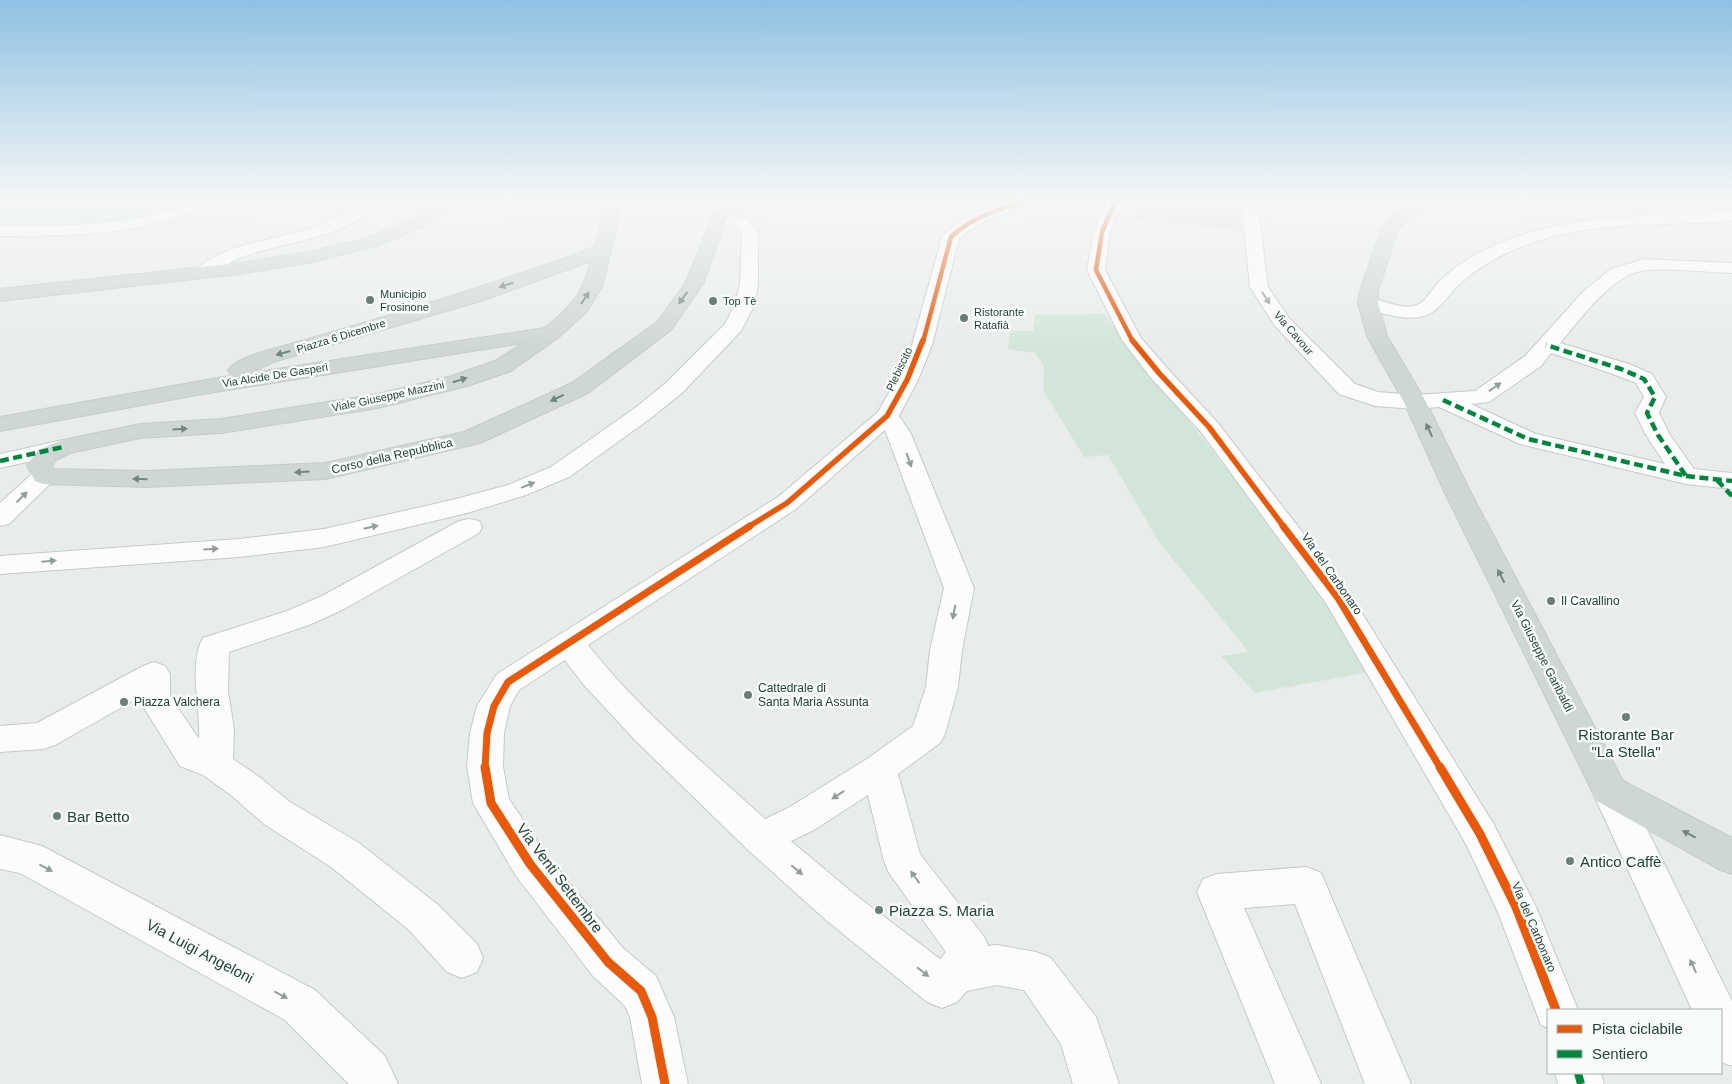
<svg xmlns="http://www.w3.org/2000/svg" width="1732" height="1084" font-family="Helvetica,sans-serif">
<style>
.built{fill:#d6dedb}
.green{fill:#d1e6d8}
.lines{fill:none;stroke-linecap:round;stroke-linejoin:round}
.minor-casing{stroke:#c5cac8;stroke-width:2}
.major-casing{stroke:#c3ccc9;stroke-width:2}
.minor{fill:#fcfcfc;fill-rule:evenodd}
.major{fill:#cfd7d5;fill-rule:evenodd}
.quiet-far1{stroke:#00873e;stroke-width:4.5;stroke-dasharray:9 4.5;stroke-linecap:butt}
.quiet{stroke:#00873e;stroke-width:8;stroke-dasharray:14 8;stroke-linecap:butt}
.cycleway-far3-casing{stroke:#f7fbf9;stroke-width:6}
.cycleway-far2-casing{stroke:#f7fbf9;stroke-width:8}
.cycleway-far1-casing{stroke:#f7fbf9;stroke-width:10}
.cycleway-casing{stroke:#f7fbf9;stroke-width:12}
.cycleway-far3{stroke:#e8590c;stroke-width:4.5}
.cycleway-far2{stroke:#e8590c;stroke-width:5.5}
.cycleway-far1{stroke:#e8590c;stroke-width:7}
.cycleway{stroke:#e8590c;stroke-width:9}
.oneway{fill:#718580}
.oneway2{fill:#909f9b}
.poi-dot{fill:#697e78;stroke:#f7fbf9;stroke-width:2}
.labels{text-anchor:middle;dominant-baseline:central;stroke-width:5;stroke-linejoin:round;paint-order:stroke}
.far-poi-label{font-size:11px;fill:#24423a;stroke:#f7fbf9;text-anchor:start}
.far-street-label{font-size:11px;fill:#24423a;stroke:#f7fbf9}
.street-label{font-size:12px;fill:#24423a;stroke:#f7fbf9}
.poi-label{font-size:12px;fill:#24423a;stroke:#f7fbf9;text-anchor:start}
.near-poi-label{font-size:15px;fill:#24423a;stroke:#f7fbf9;text-anchor:start}
.near-street-label{font-size:15px;fill:#24423a;stroke:#f7fbf9}
</style>
<rect width="100%" height="100%" fill="#e8edeb"/>
<path class="built" d="M 1143,199 L 1227,199 L 1225,208 L 1241,210 L 1242,230 L 1135,220 Z"/>
<g class="green">
<path d="M 0,199 L 197,199 C 185,210 169,212 154,215 C 103,225 52,223 0,223 Z"/>
<path d="M 1104,314 L 1219,459 L 1321,592 L 1369,672 L 1255,693 L 1221,656 L 1249,652 L 1159,542 L 1108,455 L 1084,457 L 1043,390 L 1044,365 L 1035,353 L 1008,349 L 1010,331 L 1033,331 L 1035,315 Z"/>
</g>
<g class="lines">
<defs>
<g id="minor">
<path d="M 199,199 L 221,199 L 219,202 C 146,235 78,236 0,236 L 0,226 C 68,226 136,227 199,199 Z"/>
<path d="M 238,199 L 256,199 L 234,218 L 222,218 L 220,215 Z"/>
<path d="M 361,199 L 378,199 C 371,209 363,217 353,223 C 318,241 278,244 242,257 C 227,262 214,280 198,276 L 195,272 C 199,266 206,262 213,258 C 255,233 330,238 361,199 Z"/>
<path d="M 1015,199 L 1041,199 L 1039,202 C 1010,211 981,218 959,239 L 932,345 L 918,380 L 899,416 L 911,434 L 974,588 L 962,650 L 958,687 L 945,734 L 940,743 L 898,774 L 920,854 L 985,938 L 988,946 L 997,945 L 1036,952 L 1051,958 L 1096,1017 L 1119,1084 L 1073,1084 L 1061,1044 L 1024,990 L 997,985 L 967,991 L 957,1002 L 942,1008 L 927,1002 L 826,920 L 747,849 L 635,740 L 583,684 L 565,660 L 519,690 L 510,706 L 504,733 L 503,767 L 509,799 L 544,852 L 623,948 L 656,976 L 674,1017 L 688,1084 L 642,1084 L 630,1017 L 625,1006 L 593,976 L 516,876 L 473,803 L 467,767 L 470,733 L 477,706 L 497,674 L 778,497 L 878,412 L 896,380 L 912,345 L 942,237 L 958,221 L 980,211 ZM 885,430 L 944,588 L 930,650 L 926,687 L 913,726 L 867,759 L 788,808 L 765,819 C 704,763 639,710 588,645 L 796,509 ZM 868,795 L 884,861 L 889,873 L 946,952 L 940,959 L 854,894 L 791,841 L 814,830 Z"/>
<path d="M 1108,199 L 1124,199 L 1110,232 L 1105,270 L 1141,338 L 1167,368 L 1217,422 L 1348,591 L 1493,823 L 1536,907 L 1578,1010 L 1548,1010 L 1548,1028 L 1541,1025 L 1497,910 L 1466,844 L 1326,603 L 1201,432 L 1151,378 L 1122,340 L 1087,270 L 1094,232 Z"/>
<path d="M 1241,199 L 1257,199 L 1268,287 L 1289,318 L 1355,384 L 1378,392 L 1415,395 L 1475,391 L 1525,356 L 1583,292 L 1611,269 L 1644,259 L 1732,263 L 1732,273 C 1704,272 1674,268 1647,270 C 1613,272 1581,319 1560,343 L 1629,364 L 1652,374 L 1666,397 L 1659,413 L 1670,435 L 1694,469 L 1732,473 L 1732,489 L 1686,484 L 1520,444 L 1439,407 L 1415,409 L 1375,406 L 1339,394 L 1275,326 L 1250,287 ZM 1551,353 L 1613,374 L 1636,383 L 1644,397 L 1635,413 L 1646,435 L 1665,464 L 1536,434 L 1471,404 L 1489,402 L 1541,366 Z"/>
<path d="M 1732,211 L 1732,221 C 1673,226 1609,221 1551,237 C 1518,246 1489,259 1463,281 C 1450,291 1441,311 1424,316 C 1404,322 1381,312 1361,307 L 1358,303 L 1361,299 C 1378,295 1401,312 1417,305 C 1427,301 1432,288 1440,281 C 1453,268 1470,257 1487,249 C 1563,212 1650,217 1732,211 Z"/>
<path d="M 719,214 L 747,218 L 758,231 L 758,283 L 755,304 L 741,331 L 683,392 L 651,418 L 569,477 L 526,495 L 467,513 L 324,547 L 239,557 L 0,574 L 0,556 L 239,539 L 324,529 L 452,500 L 508,485 L 551,467 L 635,408 L 667,382 L 725,324 L 735,304 L 740,283 L 742,232 L 736,226 L 713,222 L 711,219 L 713,216 Z"/>
<path d="M 63,440 L 72,442 L 75,447 L 72,452 L 0,468 L 0,454 Z"/>
<path d="M 44,468 L 53,471 L 57,476 L 53,481 L 9,524 L 0,526 L 0,503 L 35,471 Z"/>
<path d="M 469,519 L 479,521 L 482,527 L 479,533 L 342,610 L 309,625 L 229,652 L 228,691 L 234,729 L 233,759 L 258,776 L 290,802 L 359,843 L 437,904 L 477,944 L 483,958 L 477,972 L 462,978 L 447,972 L 409,930 L 331,867 L 264,824 L 232,796 L 203,775 L 180,766 L 138,698 L 55,745 L 43,749 L 0,752 L 0,726 L 37,723 L 143,666 L 154,662 L 165,666 L 170,674 L 170,696 L 199,739 C 201,710 188,664 203,638 L 287,611 L 322,596 L 459,521 Z"/>
<path d="M 1610,776 L 1623,781 L 1729,995 L 1732,1001 L 1732,1066 L 1721,1062 L 1721,1010 L 1692,1010 L 1592,791 L 1597,781 Z"/>
<path d="M 0,835 L 42,846 L 315,990 L 385,1056 L 398,1084 L 349,1084 L 285,1020 L 20,873 L 0,869 Z"/>
<path d="M 1307,867 L 1321,873 L 1411,1084 L 1365,1084 L 1295,904 L 1244,908 L 1321,1084 L 1275,1084 L 1197,892 L 1203,879 L 1217,874 Z"/>
<path d="M 1555,1073 L 1601,1073 L 1604,1084 L 1558,1084 Z"/>
</g>
<g id="major">
<path d="M 435,199 L 453,199 L 423,227 L 376,246 L 308,263 L 239,274 L 0,301 L 0,289 L 239,263 L 308,252 L 364,239 L 411,220 Z"/>
<path d="M 607,199 L 623,199 L 602,287 L 587,311 L 559,337 L 511,371 L 467,386 L 378,408 L 221,433 L 140,438 L 70,453 L 56,460 L 52,465 L 53,469 L 146,471 L 325,463 L 464,432 L 572,383 L 657,322 L 685,284 L 713,216 L 733,199 L 751,199 L 726,221 L 703,284 L 671,330 L 588,393 L 480,443 L 325,479 L 146,487 L 44,484 L 35,481 L 27,465 L 38,450 L 63,440 L 140,424 L 221,419 L 378,394 L 452,376 L 495,361 L 523,343 L 197,395 L 0,431 L 0,417 L 235,375 L 231,375 L 228,370 C 238,356 277,348 294,343 C 396,314 496,284 595,247 ZM 591,261 C 581,298 573,304 545,328 L 250,373 L 273,362 L 484,300 Z"/>
<path d="M 1414,199 L 1433,199 L 1412,215 L 1397,231 L 1378,291 L 1378,303 L 1387,336 L 1426,402 L 1471,493 L 1623,781 L 1732,838 L 1732,874 L 1718,869 L 1597,801 L 1445,493 L 1404,402 L 1367,336 L 1358,303 L 1360,291 L 1381,229 L 1400,209 Z"/>
</g>
</defs>
<use href="#minor" class="minor-casing"/>
<use href="#major" class="major-casing"/>
<use href="#minor" class="minor"/>
<use href="#major" class="major"/>
<g class="quiet-far1">
<path d="M 1443,400 L 1528,439 L 1686,476 L 1658,435 L 1647,413 L 1655,397 L 1644,379 L 1621,369 L 1546,345"/>
<path d="M 0,461 L 63,447"/>
<path d="M 1686,476 L 1732,481"/>
<path d="M 1717,480 L 1732,496"/>
</g>
<path class="quiet" d="M 1578,1073 L 1581,1084"/>
<defs>
<g id="cycleway-far3">
<path d="M 1116,199 L 1102,232 L 1096,270 L 1133,342"/>
<path d="M 923,342 L 951,237 C 974,215 1003,208 1033,199"/>
</g>
<g id="cycleway-far2">
<path d="M 1132,340 L 1159,373 L 1209,427 L 1284,527"/>
<path d="M 748,527 L 787,503 L 887,416 L 907,380 L 923,340"/>
</g>
<g id="cycleway-far1">
<path d="M 1283,526 L 1338,598 L 1441,769"/>
<path d="M 485,769 L 487,733 L 494,706 L 508,682 L 750,526"/>
</g>
<g id="cycleway">
<path d="M 485,767 L 491,803 L 530,864 L 608,962 L 641,991 L 652,1017 L 665,1084"/>
<path d="M 1440,767 L 1480,834 L 1516,907 L 1556,1010"/>
</g>
</defs>
<use href="#cycleway-far3" class="cycleway-far3-casing"/>
<use href="#cycleway-far2" class="cycleway-far2-casing"/>
<use href="#cycleway-far1" class="cycleway-far1-casing"/>
<use href="#cycleway" class="cycleway-casing"/>
<use href="#cycleway-far3" class="cycleway-far3"/>
<use href="#cycleway-far2" class="cycleway-far2"/>
<use href="#cycleway-far1" class="cycleway-far1"/>
<use href="#cycleway" class="cycleway"/>
</g>
<defs><path id="oneway-solid" d="M-6-.8H1V-3.2L6.5 0L1 3.2V.8H-6Z" transform="scale(1.25)"/></defs>
<g class="oneway">
<use href="#oneway-solid" transform="translate(506 285) rotate(162)"/>
<use href="#oneway-solid" transform="translate(585 298) rotate(-57)"/>
<use href="#oneway-solid" transform="translate(683 298) rotate(126)"/>
<use href="#oneway-solid" transform="translate(283 353) rotate(164)"/>
<use href="#oneway-solid" transform="translate(460 380) rotate(-17)"/>
<use href="#oneway-solid" transform="translate(557 398) rotate(155)"/>
<use href="#oneway-solid" transform="translate(180 429) rotate(-4)"/>
<use href="#oneway-solid" transform="translate(1429 430) rotate(-115)"/>
<use href="#oneway-solid" transform="translate(302 472) rotate(177)"/>
<use href="#oneway-solid" transform="translate(140 479) rotate(-179)"/>
<use href="#oneway-solid" transform="translate(1501 576) rotate(-117)"/>
<use href="#oneway-solid" transform="translate(1689 834) rotate(-152)"/>
</g>
<g class="oneway2">
<use href="#oneway-solid" transform="translate(1266 298) rotate(57)"/>
<use href="#oneway-solid" transform="translate(1495 387) rotate(-35)"/>
<use href="#oneway-solid" transform="translate(909 460) rotate(70)"/>
<use href="#oneway-solid" transform="translate(528 485) rotate(-22)"/>
<use href="#oneway-solid" transform="translate(22 497) rotate(-44)"/>
<use href="#oneway-solid" transform="translate(371 527) rotate(-13)"/>
<use href="#oneway-solid" transform="translate(211 549) rotate(-3)"/>
<use href="#oneway-solid" transform="translate(49 561) rotate(-5)"/>
<use href="#oneway-solid" transform="translate(954 612) rotate(101)"/>
<use href="#oneway-solid" transform="translate(838 795) rotate(147)"/>
<use href="#oneway-solid" transform="translate(46 868) rotate(28)"/>
<use href="#oneway-solid" transform="translate(797 870) rotate(40)"/>
<use href="#oneway-solid" transform="translate(915 877) rotate(-126)"/>
<use href="#oneway-solid" transform="translate(1693 966) rotate(-115)"/>
<use href="#oneway-solid" transform="translate(923 972) rotate(38)"/>
<use href="#oneway-solid" transform="translate(281 995) rotate(28)"/>
</g>
<linearGradient id="sky" x2="0" y2="1"><stop stop-color="#8fc1e3"/><stop offset="0.57" stop-color="#f5f7f6"/><stop offset="1" stop-color="#f5f7f6" stop-opacity="0"/></linearGradient>
<rect width="1732" height="351" fill="url(#sky)"/>
<g class="poi-dot">
<circle cx="370" cy="300" r="5"/>
<circle cx="713" cy="301" r="5"/>
<circle cx="964" cy="318" r="5"/>
<circle cx="1551" cy="601" r="5"/>
<circle cx="748" cy="695" r="5"/>
<circle cx="124" cy="702" r="5"/>
<circle cx="1626" cy="717" r="5"/>
<circle cx="57" cy="816" r="5"/>
<circle cx="1570" cy="861" r="5"/>
<circle cx="879" cy="910" r="5"/>
</g>
<g class="labels">
<g class="far-poi-label">
<text x="380" y="294">Municipio<tspan x="380" dy="13">Frosinone</tspan></text>
<text x="723" y="301">Top Tè</text>
<text x="974" y="312">Ristorante<tspan x="974" dy="13">Ratafià</tspan></text>
</g>
<g class="far-street-label">
<text transform="translate(1294 333) rotate(49)">Via Cavour</text>
<text transform="translate(341 336) rotate(-17)">Piazza 6 Dicembre</text>
<text transform="translate(899 369) rotate(-65)">Plebiscito</text>
<text transform="translate(275 375) rotate(-9)">Via Alcide De Gasperi</text>
<text transform="translate(388 396) rotate(-12)">Viale Giuseppe Mazzini</text>
</g>
<g class="street-label">
<text transform="translate(392 456) rotate(-13)">Corso della Repubblica</text>
<text transform="translate(1332 574) rotate(55)">Via del Carbonaro</text>
<text transform="translate(1542 656) rotate(63)">Via Giuseppe Garibaldi</text>
<text transform="translate(1534 927) rotate(67)">Via del Carbonaro</text>
</g>
<g class="poi-label">
<text x="1561" y="601">Il Cavallino</text>
<text x="758" y="688">Cattedrale di<tspan x="758" dy="14">Santa Maria Assunta</tspan></text>
<text x="134" y="702">Piazza Valchera</text>
</g>
<g class="near-poi-label">
<text x="1626" y="734" text-anchor="middle">Ristorante Bar<tspan x="1626" dy="17">"La Stella"</tspan></text>
<text x="67" y="816">Bar Betto</text>
<text x="1580" y="861">Antico Caffè</text>
<text x="889" y="910">Piazza S. Maria</text>
</g>
<g class="near-street-label">
<text transform="translate(560 878) rotate(53)">Via Venti Settembre</text>
<text transform="translate(200 951) rotate(28)">Via Luigi Angeloni</text>
</g>
</g>
<rect x="1547" y="1009" width="175" height="65" fill="#f7fbf9" stroke="#a3b1ad"/>
<rect x="1557" y="1025" width="25" height="8" fill="#e8590c" stroke="#a3b1ad"/>
<text x="1592" y="1034" font-size="15" fill="#24423a">Pista ciclabile</text>
<rect x="1557" y="1050" width="25" height="8" fill="#00873e" stroke="#a3b1ad"/>
<text x="1592" y="1059" font-size="15" fill="#24423a">Sentiero</text>
</svg>
